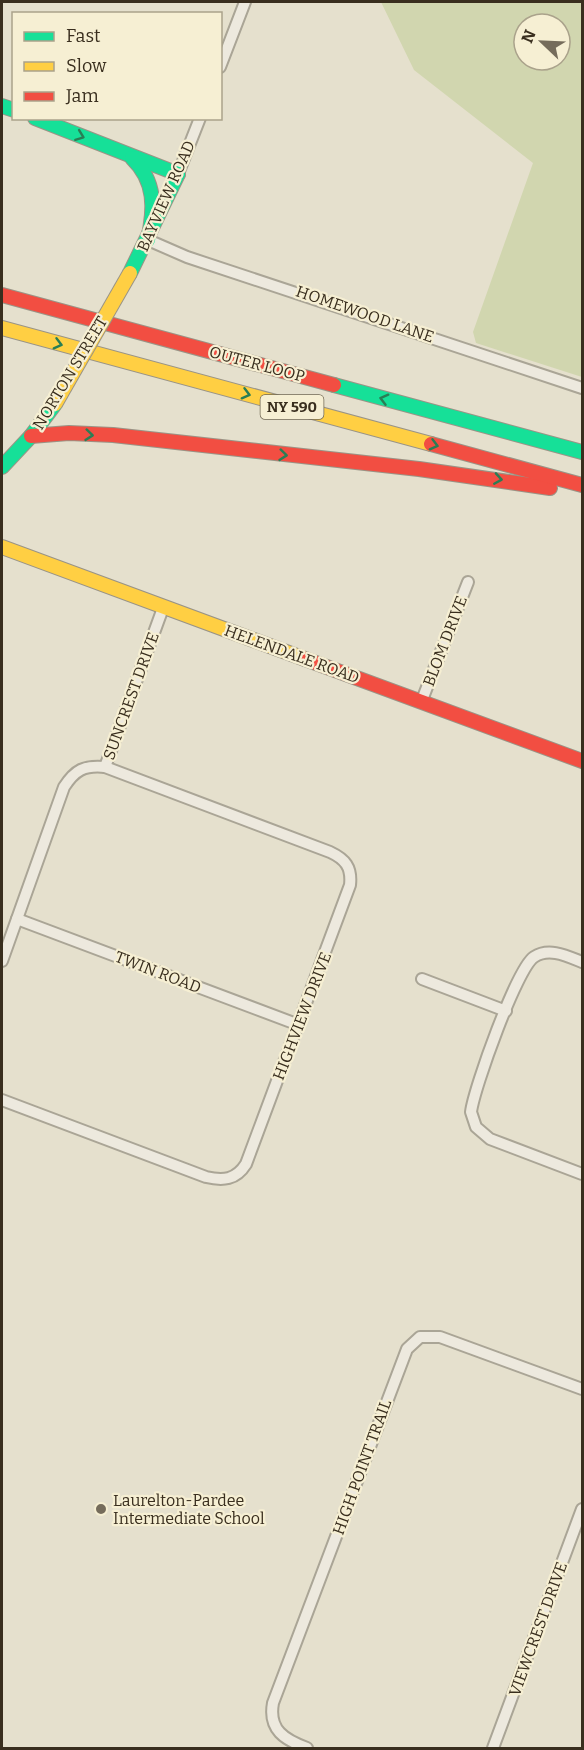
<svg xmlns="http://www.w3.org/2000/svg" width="584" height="1750" font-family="Bitter,serif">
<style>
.green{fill:#d1d6af;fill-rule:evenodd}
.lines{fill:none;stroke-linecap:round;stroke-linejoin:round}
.street-casing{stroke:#aaa596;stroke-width:14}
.fast-casing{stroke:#9a9486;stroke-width:16}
.slow-casing{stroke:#9a9486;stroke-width:16}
.jam-casing{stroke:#9a9486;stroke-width:16}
.street{stroke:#ede9de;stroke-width:10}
.fast{stroke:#16e098;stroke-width:14}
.slow{stroke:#ffcf43;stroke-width:14}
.jam{stroke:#f24e42;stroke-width:14}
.slow-bridge-casing{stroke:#9a9486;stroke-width:16;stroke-linecap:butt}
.slow-bridge{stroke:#ffcf43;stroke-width:14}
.oneway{stroke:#297e55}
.poi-dot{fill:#756c5b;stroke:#f6efd3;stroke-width:2}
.labels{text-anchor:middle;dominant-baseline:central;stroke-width:4.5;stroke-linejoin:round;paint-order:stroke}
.shield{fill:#f6efd3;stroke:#726854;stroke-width:1.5}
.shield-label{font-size:15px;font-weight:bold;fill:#392e1e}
.street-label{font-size:16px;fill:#392e1e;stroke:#f6efd3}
.poi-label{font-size:16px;fill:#392e1e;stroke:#f6efd3;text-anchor:start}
</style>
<rect width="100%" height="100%" fill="#e5e0cd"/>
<path class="green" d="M 381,2 L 582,2 L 582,377 L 476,343 L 473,332 L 533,163 L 414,70 ZM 524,24 L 560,24 L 560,60 L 524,60 Z"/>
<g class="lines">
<defs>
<g id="street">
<path d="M 220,67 L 245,2"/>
<path d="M 178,174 L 200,118"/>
<path d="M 148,240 L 187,257 L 582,388"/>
<path d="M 422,700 L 468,582"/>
<path d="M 105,767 L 163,608"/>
<path d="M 17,919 L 299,1025"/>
<path d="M 2,961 L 64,787 C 75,770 84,765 105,767 L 330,852 C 345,859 352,867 350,885 L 246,1164 C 236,1180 223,1181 206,1177 L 2,1100"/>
<path d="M 582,962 C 567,956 549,947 534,957 C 517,968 474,1088 471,1112 L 476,1127 L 490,1139 L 582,1174"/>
<path d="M 422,979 L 506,1011"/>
<path d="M 307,1748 C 285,1740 268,1730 273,1703 L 407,1349 L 420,1337 L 440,1337 L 582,1389"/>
<path d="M 493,1748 L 582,1509"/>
</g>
<g id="fast">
<path d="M 2,106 L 14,110"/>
<path d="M 35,118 L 178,174"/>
<path d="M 132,158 C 156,181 155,209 148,240"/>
<path d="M 130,273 L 178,174"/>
<path d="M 334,385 L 582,452"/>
<path d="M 2,467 L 31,436 L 55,404"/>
</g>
<g id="slow">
<path d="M 2,328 L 431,444"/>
<path d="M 2,547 L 305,659"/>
</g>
<g id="jam">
<path d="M 2,295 L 334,385"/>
<path d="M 31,436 L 69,433 L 113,435 L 419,469 L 550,488"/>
<path d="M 431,444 L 582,485"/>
<path d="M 305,659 L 582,761"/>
</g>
</defs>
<use href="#street" class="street-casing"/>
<use href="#fast" class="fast-casing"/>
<use href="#slow" class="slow-casing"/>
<use href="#jam" class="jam-casing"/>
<use href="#street" class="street"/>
<use href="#fast" class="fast"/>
<use href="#slow" class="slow"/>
<use href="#jam" class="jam"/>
<defs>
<path id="slow-bridge" d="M 55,404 L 130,273"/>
</defs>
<use href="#slow-bridge" class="slow-bridge-casing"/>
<use href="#slow-bridge" class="slow-bridge"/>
</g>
<defs><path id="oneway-chevron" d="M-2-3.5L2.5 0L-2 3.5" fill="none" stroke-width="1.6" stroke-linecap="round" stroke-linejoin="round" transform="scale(1.5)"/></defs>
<g class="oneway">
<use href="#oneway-chevron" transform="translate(80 136) rotate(21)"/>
<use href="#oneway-chevron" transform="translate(58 344) rotate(15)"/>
<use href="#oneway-chevron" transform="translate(246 394) rotate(15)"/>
<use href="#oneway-chevron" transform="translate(384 399) rotate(-165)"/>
<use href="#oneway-chevron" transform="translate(89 435) rotate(6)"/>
<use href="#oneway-chevron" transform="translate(434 445) rotate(15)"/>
<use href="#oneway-chevron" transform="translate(283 455) rotate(6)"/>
<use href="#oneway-chevron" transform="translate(498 479) rotate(9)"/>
</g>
<circle class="poi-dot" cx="101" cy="1509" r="6"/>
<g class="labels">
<rect class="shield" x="260.5" y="395" width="63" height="24" rx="4.5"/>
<g class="shield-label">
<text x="292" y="407">NY 590</text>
</g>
<g class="street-label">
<text transform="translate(166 196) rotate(-66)">BAYVIEW ROAD</text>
<text transform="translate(365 314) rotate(19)">HOMEWOOD LANE</text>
<text transform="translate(257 364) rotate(15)">OUTER LOOP</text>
<text transform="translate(70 373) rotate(-59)">NORTON STREET</text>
<text transform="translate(445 641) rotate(-69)">BLOM DRIVE</text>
<text transform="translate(292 654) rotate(20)">HELENDALE ROAD</text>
<text transform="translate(131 696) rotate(-70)">SUNCREST DRIVE</text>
<text transform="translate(158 972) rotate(21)">TWIN ROAD</text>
<text transform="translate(302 1016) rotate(-69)">HIGHVIEW DRIVE</text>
<text transform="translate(362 1467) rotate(-70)">HIGH POINT TRAIL</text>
<text transform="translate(538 1629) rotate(-70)">VIEWCREST DRIVE</text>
</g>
<g class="poi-label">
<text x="113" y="1500">Laurelton-Pardee<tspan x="113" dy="18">Intermediate School</tspan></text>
</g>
</g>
<rect width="584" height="1750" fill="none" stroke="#392e1e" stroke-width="6"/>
<rect x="12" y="12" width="210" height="108" fill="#f6efd3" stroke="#aaa28b" stroke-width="1.5"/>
<rect x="24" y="32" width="30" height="9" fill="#16e098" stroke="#aaa28b" stroke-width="1.5"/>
<text x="66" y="42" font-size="18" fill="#392e1e">Fast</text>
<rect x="24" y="62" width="30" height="9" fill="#ffcf43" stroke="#aaa28b" stroke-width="1.5"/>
<text x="66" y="72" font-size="18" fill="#392e1e">Slow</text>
<rect x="24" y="92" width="30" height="9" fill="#f24e42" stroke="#aaa28b" stroke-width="1.5"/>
<text x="66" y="102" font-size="18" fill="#392e1e">Jam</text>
<g transform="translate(542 42) rotate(293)"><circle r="28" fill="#f6efd3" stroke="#aaa28b" stroke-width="1.5"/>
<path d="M0-4.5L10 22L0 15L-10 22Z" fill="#756c5b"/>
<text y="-9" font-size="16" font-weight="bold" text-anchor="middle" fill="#392e1e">N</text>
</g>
</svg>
